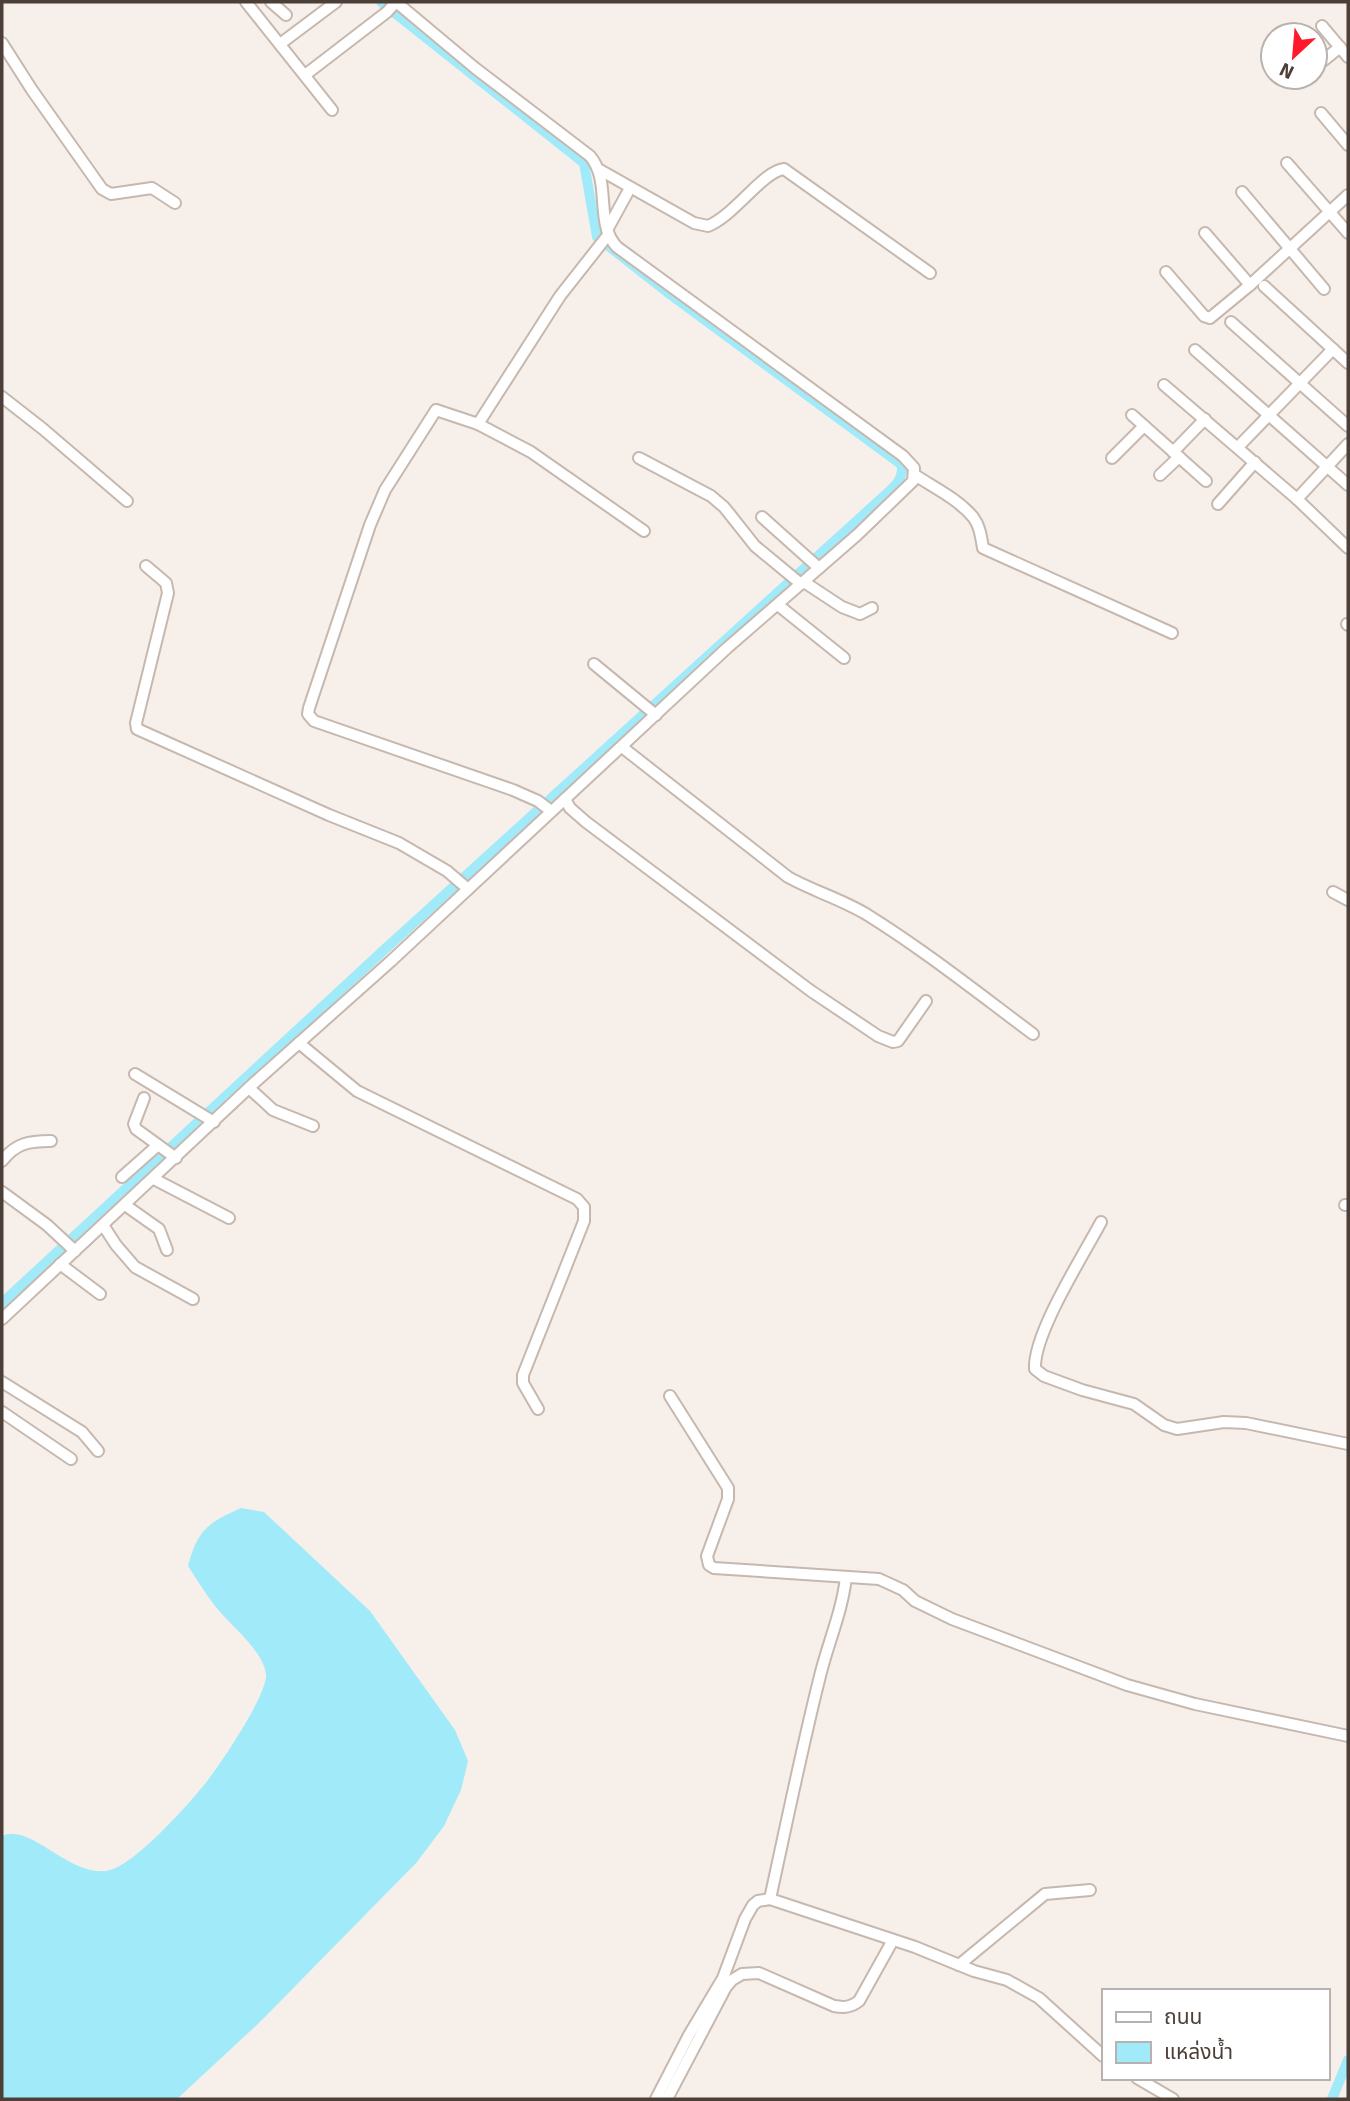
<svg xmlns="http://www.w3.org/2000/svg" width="1350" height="2101" font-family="Signika,'Noto Sans Thai',sans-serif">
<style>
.water{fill:#a1eaf9}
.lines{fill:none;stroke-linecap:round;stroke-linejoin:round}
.canal{stroke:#a1eaf9;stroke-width:10}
.minor-casing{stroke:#c6b8ae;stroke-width:14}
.minor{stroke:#fff;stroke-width:10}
</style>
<rect width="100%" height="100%" fill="#f7f0ea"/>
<path class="water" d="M 241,1508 L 264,1512 L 370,1611 L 455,1730 L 468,1761 L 461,1790 L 444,1826 L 417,1862 L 260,2022 L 177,2099 L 2,2099 L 2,1836 C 31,1822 71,1880 110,1870 C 135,1864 187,1806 204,1785 C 219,1767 268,1694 266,1674 C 263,1649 226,1622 212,1602 C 203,1590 196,1578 188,1566 C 198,1529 208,1523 241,1508 Z"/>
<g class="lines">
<g class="canal">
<path d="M 2,1303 L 385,949 L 883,497 C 894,487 903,481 902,465 L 671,295 L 597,237 L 584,163 L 381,2"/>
<path d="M 1332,2099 L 1348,2060"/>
</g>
<defs>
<g id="minor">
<path d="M 246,2 L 332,110"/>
<path d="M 271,2 L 286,15"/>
<path d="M 1322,26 L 1348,57"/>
<path d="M 2,43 L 32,90 L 102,189 L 111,194 L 152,188 L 175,203"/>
<path d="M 280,44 L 336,2"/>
<path d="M 1324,60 L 1340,47"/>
<path d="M 305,75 L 387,12 L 396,2"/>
<path d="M 1321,113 L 1348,145"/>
<path d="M 1287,163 L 1348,233"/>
<path d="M 600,170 L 694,223 L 708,226 C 734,216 763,171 784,169 L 930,273"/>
<path d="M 1242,192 L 1324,289"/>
<path d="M 607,230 L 630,188"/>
<path d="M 1205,233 L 1250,285"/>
<path d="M 1166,272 L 1204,316 L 1210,318 L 1250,285 L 1348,195"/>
<path d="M 1264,286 L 1348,363"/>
<path d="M 1231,322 L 1348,426"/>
<path d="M 1195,350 L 1348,485"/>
<path d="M 1164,385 L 1297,499 L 1348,548"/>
<path d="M 2,397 L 43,429 L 127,501"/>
<path d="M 1132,415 L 1206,481"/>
<path d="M 478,424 L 560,296 L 608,235"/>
<path d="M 1238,447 L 1333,349"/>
<path d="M 1173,452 L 1205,419"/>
<path d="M 639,458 L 711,496 L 724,507 L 755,546 L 801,584"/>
<path d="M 1112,458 L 1144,426"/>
<path d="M 915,475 C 933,487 958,499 973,517 C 980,526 981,537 983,548 L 1172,633"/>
<path d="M 1160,475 L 1179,457"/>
<path d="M 1297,499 L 1348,444"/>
<path d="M 1218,504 L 1255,462"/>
<path d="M 762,517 L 819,568"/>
<path d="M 146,566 L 166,583 L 168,593 L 136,723 L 137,729 L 329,815 L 399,843 L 447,871 L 468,889"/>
<path d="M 804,582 L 842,607 L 860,614 L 872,608"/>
<path d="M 778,605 L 844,658"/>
<path d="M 1347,624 L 1348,625"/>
<path d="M 594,664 L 656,715"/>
<path d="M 622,747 L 788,877 C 813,891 841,899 866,914 C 924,950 978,993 1033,1034"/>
<path d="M 565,799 L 570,808 L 586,822 L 811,991 L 878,1036 L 893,1042 L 898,1041 L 926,1001"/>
<path d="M 551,811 L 538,801 L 513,790 L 314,721 L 308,714 L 309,708 L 370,525 L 385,490 L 436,410 L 478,424 L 531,452 L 644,531"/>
<path d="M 1333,892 L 1348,900"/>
<path d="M 299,1043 L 357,1091 L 577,1199 L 584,1207 L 584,1221 L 523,1375 L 523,1383 L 538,1409"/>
<path d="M 135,1074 L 214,1122"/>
<path d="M 249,1088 L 273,1110 L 313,1126"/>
<path d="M 144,1098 L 134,1124 L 136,1129 L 176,1158"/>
<path d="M 2,1161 C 16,1143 29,1141 51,1141"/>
<path d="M 122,1177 L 157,1146"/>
<path d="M 154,1179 L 229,1218"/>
<path d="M 2,1192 L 47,1225 L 75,1251"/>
<path d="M 125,1205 L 159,1229 L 167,1250"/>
<path d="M 1345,1205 L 1348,1205"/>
<path d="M 1101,1222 C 1083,1256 1033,1334 1035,1369 L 1044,1376 L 1082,1390 L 1134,1404 L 1164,1425 L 1177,1429 L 1224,1422 L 1246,1423 L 1348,1444"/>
<path d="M 103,1225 L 116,1245 L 135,1267 L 193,1299"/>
<path d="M 60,1264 L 100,1294"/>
<path d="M 2,1319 L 254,1083 L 391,961 L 727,648 L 857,535 L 913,481 L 914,468 L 903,456 L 617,247 C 594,223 612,182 590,156 L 475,68 L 396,2"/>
<path d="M 2,1382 L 82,1432 L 98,1451"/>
<path d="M 670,1396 L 728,1488 L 728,1499 L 707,1556 L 709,1565 L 714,1568 L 879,1579 L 903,1590 L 915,1601 L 952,1619 L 1127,1685 L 1195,1704 L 1348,1736"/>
<path d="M 2,1412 L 71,1459"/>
<path d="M 770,1899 C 786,1826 801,1752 819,1680 C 827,1645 842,1613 846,1577"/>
<path d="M 959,1965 L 1045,1894 L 1090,1890"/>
<path d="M 1137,2078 L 1173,2099"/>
<path d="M 656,2099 L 689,2035 L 723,1978 L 745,1919 L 753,1905 L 758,1901 L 770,1899 L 915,1947 L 974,1971 L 1007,1980 L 1039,1998 L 1103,2056"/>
<path d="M 667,2099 L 726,1987 L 732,1980 L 742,1974 L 759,1973 L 834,2006 C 845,2008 851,2007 859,2001 L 893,1940"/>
</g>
</defs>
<use href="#minor" class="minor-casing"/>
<use href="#minor" class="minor"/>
</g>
<rect width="1350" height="2101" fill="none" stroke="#4c3f37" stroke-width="7"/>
<rect x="1102" y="1989" width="228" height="91" fill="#ffffff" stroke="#b7b2af" stroke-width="2"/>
<rect x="1116" y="2012" width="35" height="10" fill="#ffffff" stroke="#b7b2af" stroke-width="2"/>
<text x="1164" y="2024" font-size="21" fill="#4c3f37">ถนน</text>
<rect x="1116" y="2042" width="35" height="21" fill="#a1eaf9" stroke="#b7b2af" stroke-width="2"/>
<text x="1164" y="2059" font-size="21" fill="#4c3f37">แหล่งน้ำ</text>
<g transform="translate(1294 56) rotate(206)"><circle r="33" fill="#ffffff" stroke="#b7b2af" stroke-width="2"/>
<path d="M0-5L12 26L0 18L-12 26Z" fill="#ff192c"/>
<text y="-10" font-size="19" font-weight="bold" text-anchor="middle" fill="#4c3f37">N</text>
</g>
</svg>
